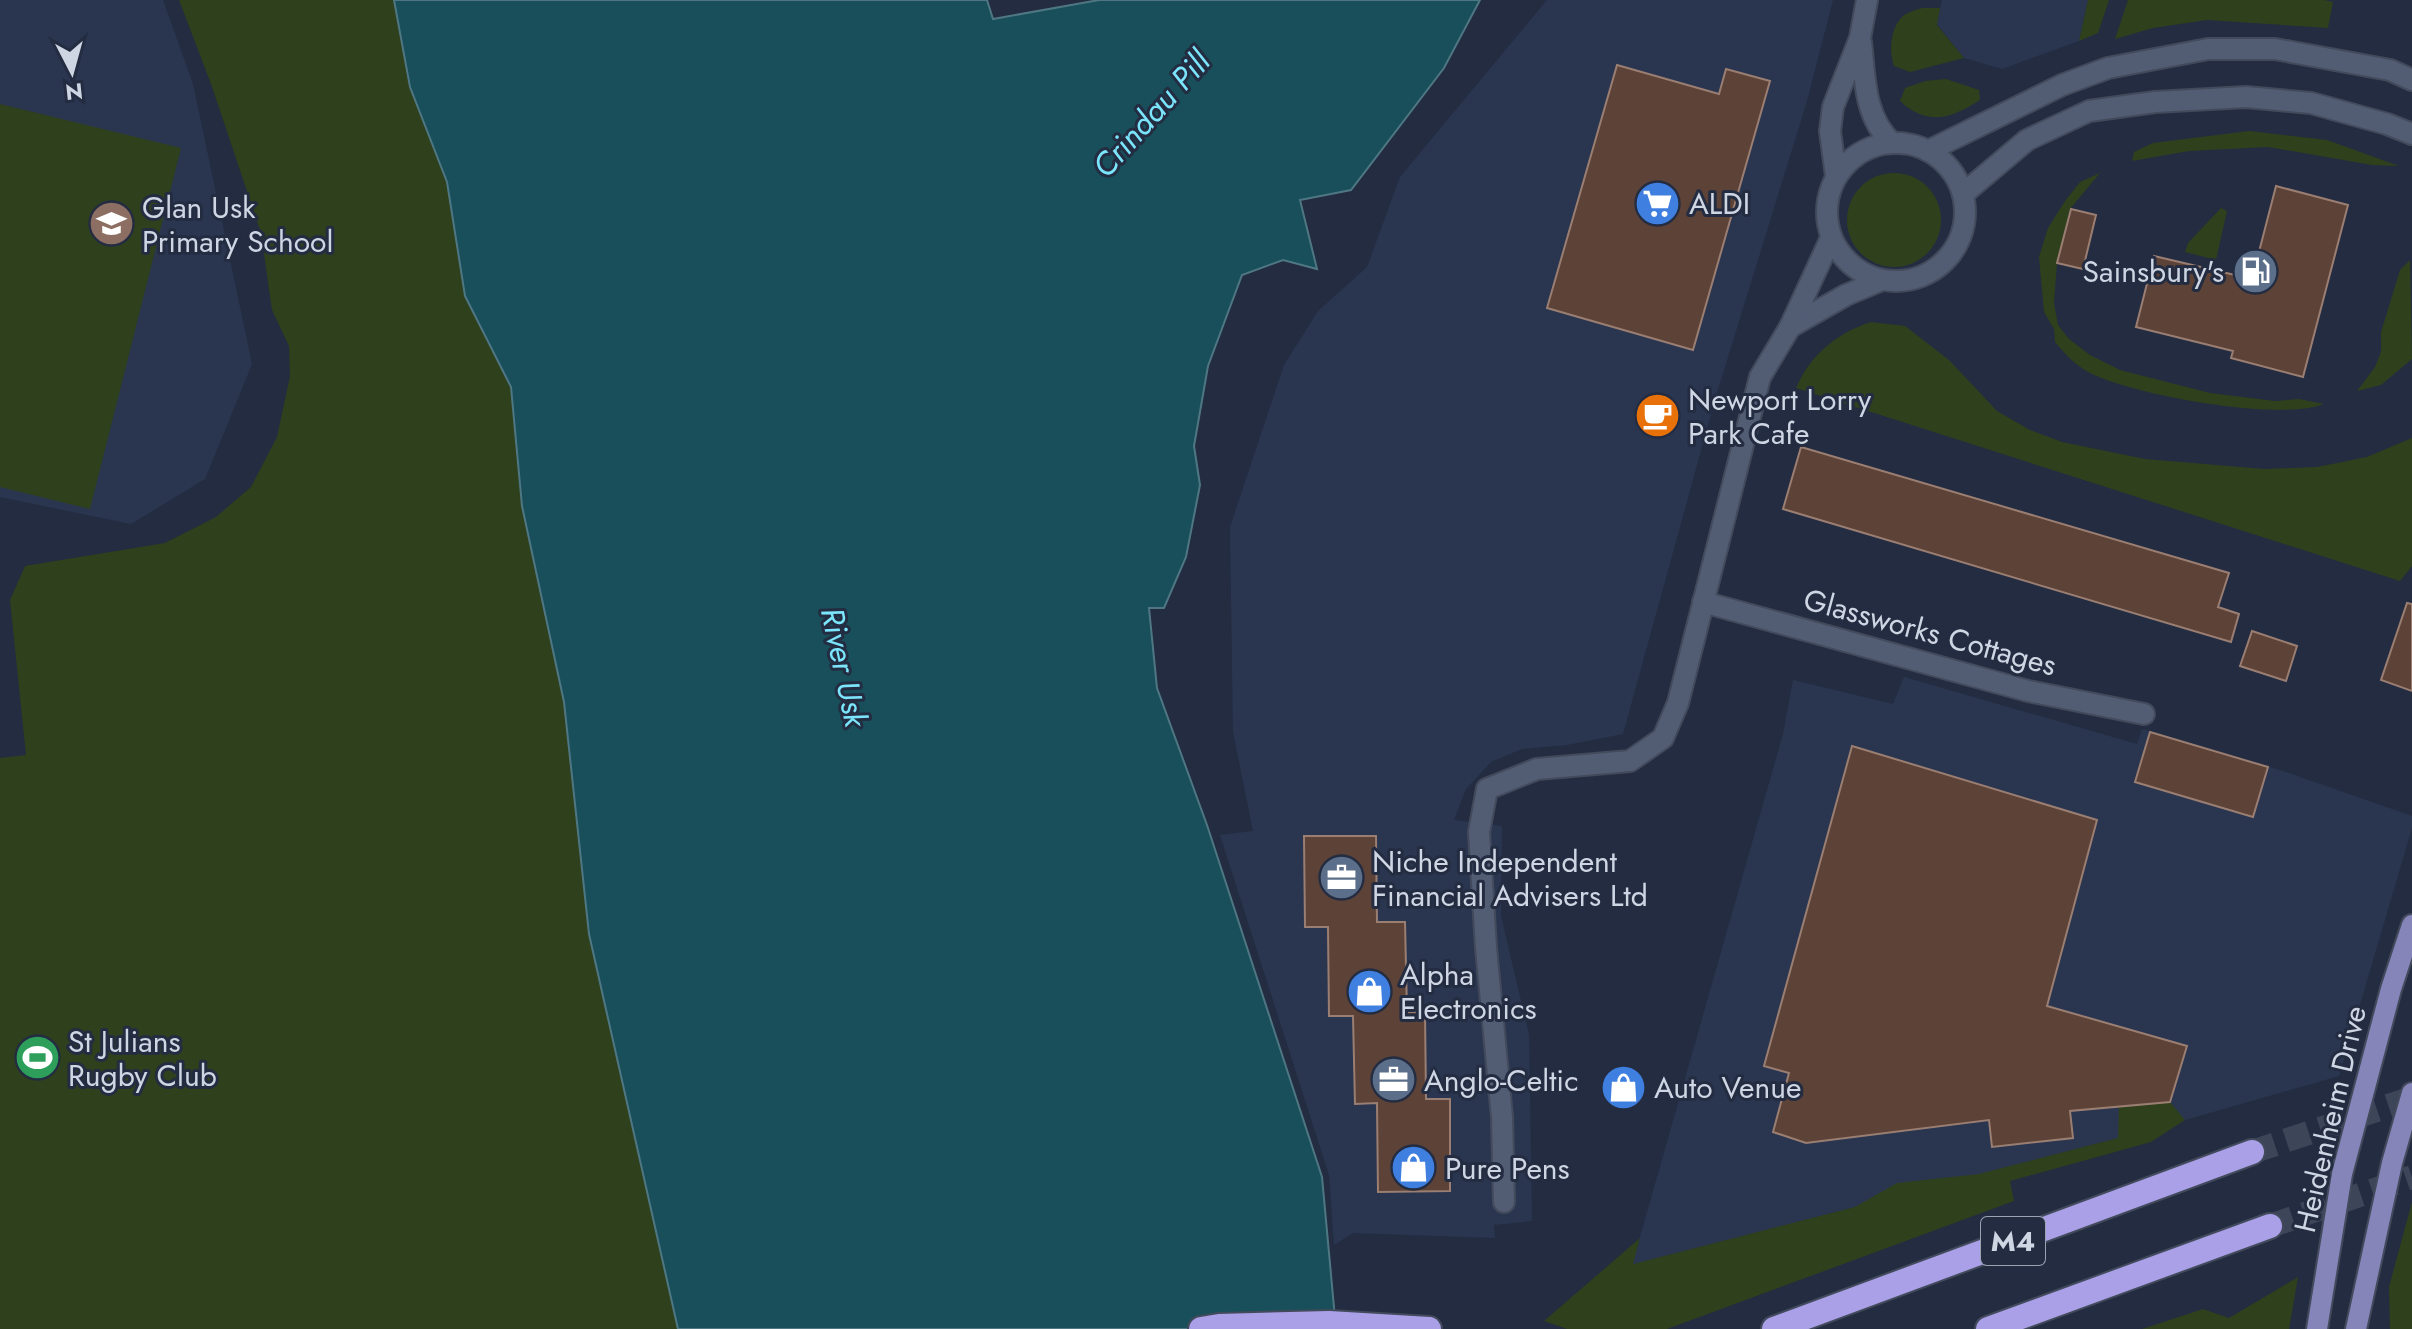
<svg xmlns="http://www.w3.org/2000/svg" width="2412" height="1329" font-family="Jost,sans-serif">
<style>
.built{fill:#2a3650}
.green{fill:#2f401c}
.water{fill:#184f5a;stroke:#4f7783;stroke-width:2}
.building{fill:#5c4237;stroke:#9b7e72;stroke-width:2}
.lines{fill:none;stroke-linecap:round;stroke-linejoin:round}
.highway-tunnel{stroke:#3d4559;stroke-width:24;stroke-dasharray:24 12;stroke-linecap:butt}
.minor-casing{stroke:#424a5c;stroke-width:24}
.major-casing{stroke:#424a5c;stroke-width:24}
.highway-casing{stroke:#424a5c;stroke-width:28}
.minor{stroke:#525d74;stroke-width:20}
.major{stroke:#8685ba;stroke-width:20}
.highway{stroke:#a9a0e8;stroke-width:24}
.labels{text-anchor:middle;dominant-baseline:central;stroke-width:6;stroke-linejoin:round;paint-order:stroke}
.shield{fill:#232c41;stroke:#9ba2b2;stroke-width:2}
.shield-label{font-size:28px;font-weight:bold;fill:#ced5e3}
.poi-label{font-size:30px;fill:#ced5e3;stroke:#232c41;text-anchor:start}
.street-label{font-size:30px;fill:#ced5e3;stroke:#232c41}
.water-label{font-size:32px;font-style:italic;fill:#7be5fb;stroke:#232c41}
</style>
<rect width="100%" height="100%" fill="#232c41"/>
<g class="built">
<path d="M 0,0 L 163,0 L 193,84 L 252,364 L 205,479 L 131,524 L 0,497 Z"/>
<path d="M 1547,0 L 1833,0 L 1807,101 L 1716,396 L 1623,734 L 1567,745 L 1522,749 L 1491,762 L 1466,789 L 1454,820 L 1502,826 L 1501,916 L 1529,1035 L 1532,1221 L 1494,1225 L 1495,1238 L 1353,1233 L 1334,1245 L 1329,1175 L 1220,835 L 1253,831 L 1233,732 L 1230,527 L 1284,365 L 1318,311 L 1367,267 L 1400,177 Z"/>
<path d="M 1942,0 L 2088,0 L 2079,41 L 2002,69 L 1964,58 L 1937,24 Z"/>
<path d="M 1904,677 L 2137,744 L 2142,729 L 2283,771 L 2412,816 L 2412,828 L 2339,1076 L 2154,1129 L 1632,1265 L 1783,734 L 1793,680 L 1893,704 Z"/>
</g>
<g class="green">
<path d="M 179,0 L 581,0 L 841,1329 L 0,1329 L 0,758 L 26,755 L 10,600 L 25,566 L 165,543 L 216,517 L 251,487 L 277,437 L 290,376 L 289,346 L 272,310 L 261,233 L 211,84 Z"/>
<path d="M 2088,0 L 2109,0 L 2098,33 L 2079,41 Z"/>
<path d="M 2128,0 L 2324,0 L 2333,2 L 2328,28 L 2207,20 L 2153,28 L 2115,39 Z"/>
<path d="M 1922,8 L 1940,8 L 1937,25 L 1964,58 L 1910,72 L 1894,66 C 1889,51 1890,28 1903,16 C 1908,12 1916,10 1922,8 Z"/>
<path d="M 1946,79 L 1979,90 L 1980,100 C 1952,118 1928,127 1900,101 L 1905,88 L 1925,81 Z"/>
<path d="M 0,104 L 181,148 L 90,509 L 0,487 Z"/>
<path d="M 2249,131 L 2327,140 L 2399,166 L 2372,165 L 2268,147 L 2189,151 L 2132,161 L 2134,152 L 2153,143 Z"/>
<path d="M 2100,173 L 2070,209 L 2057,263 L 2054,303 L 2058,325 L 2069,339 L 2090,355 L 2120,370 L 2210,393 L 2275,401 L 2299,399 L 2324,404 C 2279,422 2136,395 2092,374 C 2076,366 2066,355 2055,342 L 2054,329 L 2044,312 L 2039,257 L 2048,228 L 2065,201 L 2080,182 Z"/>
<circle cx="1894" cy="220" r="47"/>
<path d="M 2221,208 L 2227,211 L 2216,260 L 2185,252 L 2188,243 Z"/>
<path d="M 2410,260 L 2412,359 L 2381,385 L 2357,391 L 2375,367 L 2381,352 L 2381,332 L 2400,270 Z"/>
<path d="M 1871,322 L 1905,326 L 1949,360 L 1997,411 L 2030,430 L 2062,442 L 2145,459 L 2265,469 L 2317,467 L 2367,457 L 2412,438 L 2412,566 L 2400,581 L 1796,388 C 1810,355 1837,333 1871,322 Z"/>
<path d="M 2170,1102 L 2185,1120 L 2151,1142 L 2010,1181 L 2014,1201 L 1667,1329 L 1567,1329 L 1544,1321 L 1640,1238 L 1633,1264 L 1855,1207 L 1897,1183 L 1979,1174 L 2118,1138 L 2119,1105 Z"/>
<path d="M 2412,1202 L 2412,1329 L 2390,1329 L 2389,1287 Z"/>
<path d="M 2298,1277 L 2289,1329 L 2142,1329 L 2203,1309 L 2229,1318 Z"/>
</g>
<path class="water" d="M 394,0 L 987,0 L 993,19 L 1099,0 L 1480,0 L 1444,68 L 1351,190 L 1300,200 L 1317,269 L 1283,260 L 1242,275 L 1208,366 L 1194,446 L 1200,485 L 1186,557 L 1164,608 L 1149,608 L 1157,688 L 1207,825 L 1322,1177 L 1336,1329 L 678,1329 L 589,934 L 564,702 L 522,506 L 511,387 L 465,296 L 447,182 L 410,87 Z"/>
<g class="building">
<path d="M 1617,65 L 1719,94 L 1726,69 L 1770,81 L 1693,350 L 1547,308 Z"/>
<path d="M 2276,186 L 2348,205 L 2303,377 L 2231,358 L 2233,351 L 2136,327 L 2154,256 L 2252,279 Z"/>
<path d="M 2071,209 L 2096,215 L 2083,269 L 2057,263 Z"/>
<path d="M 1801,447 L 2229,573 L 2218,607 L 2239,614 L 2231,642 L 1783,509 Z"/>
<path d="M 2407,603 L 2412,604 L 2412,691 L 2381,680 Z"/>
<path d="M 2252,631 L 2297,646 L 2286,681 L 2240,666 Z"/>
<path d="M 2150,732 L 2268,767 L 2253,817 L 2135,782 Z"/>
<path d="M 1852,746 L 2097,820 L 2047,1006 L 2187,1046 L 2170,1102 L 2070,1111 L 2073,1138 L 1992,1147 L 1989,1120 L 1806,1143 L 1773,1132 L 1789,1073 L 1764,1066 Z"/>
<path d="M 1304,836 L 1376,836 L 1377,922 L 1405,922 L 1407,1012 L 1425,1012 L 1426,1099 L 1450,1099 L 1450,1191 L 1378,1192 L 1377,1103 L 1355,1104 L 1353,1016 L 1329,1016 L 1328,927 L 1305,927 Z"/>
</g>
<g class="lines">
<g class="highway-tunnel">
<path d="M 2252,1152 L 2412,1098"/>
<path d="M 2270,1226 L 2412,1177"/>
</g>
<defs>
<g id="minor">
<path d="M 1861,42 C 1865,78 1864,117 1892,143"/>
<circle cx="1896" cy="212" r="69"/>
<path d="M 1928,151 L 2062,85 L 2108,68 L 2208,49 L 2275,49 L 2390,70 L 2412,80"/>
<path d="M 1836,176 L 1830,131 L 1833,107 L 1860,38 L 1867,0"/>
<path d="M 1963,194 L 2027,140 L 2089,111 L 2155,102 L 2246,97 L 2311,103 L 2387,124 L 2412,134"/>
<path d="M 1790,327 L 1846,295 L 1882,280"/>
<path d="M 1703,602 L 2028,691 L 2144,714"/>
<path d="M 1504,1202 L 1502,1117 L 1486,948 L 1479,832 L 1487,789 L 1537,769 L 1630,761 L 1663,738 L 1678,703 L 1760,377 L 1790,327 L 1831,238"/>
</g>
<g id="major">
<path d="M 2317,1329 L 2342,1174 L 2391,989 L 2412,925"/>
<path d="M 2356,1329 L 2392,1163 L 2412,1093"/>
</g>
<g id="highway">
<path d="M 1201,1329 L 1219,1326 L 1329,1323 L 1429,1329"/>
<path d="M 1774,1329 L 2252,1152"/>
<path d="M 1988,1329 L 2270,1226"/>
</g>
</defs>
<use href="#minor" class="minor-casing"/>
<use href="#major" class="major-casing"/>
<use href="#highway" class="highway-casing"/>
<use href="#minor" class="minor"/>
<use href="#major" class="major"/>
<use href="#highway" class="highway"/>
</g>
<defs>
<symbol id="supermarket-disc" viewBox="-11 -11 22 22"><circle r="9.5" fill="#3f7fe0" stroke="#232c41"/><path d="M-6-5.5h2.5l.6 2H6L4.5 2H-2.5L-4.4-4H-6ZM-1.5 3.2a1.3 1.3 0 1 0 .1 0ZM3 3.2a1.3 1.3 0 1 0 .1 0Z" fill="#fff"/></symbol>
<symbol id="school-disc" viewBox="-11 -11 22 22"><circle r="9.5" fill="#8d6e63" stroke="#232c41"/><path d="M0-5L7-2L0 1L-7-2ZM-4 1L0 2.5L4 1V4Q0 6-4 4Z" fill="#fff"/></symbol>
<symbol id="fuel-disc" viewBox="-11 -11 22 22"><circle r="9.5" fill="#5c6f8a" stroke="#232c41"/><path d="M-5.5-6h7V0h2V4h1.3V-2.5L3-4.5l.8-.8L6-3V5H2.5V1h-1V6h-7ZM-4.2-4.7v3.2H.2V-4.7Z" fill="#fff"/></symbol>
<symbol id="cafe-disc" viewBox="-11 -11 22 22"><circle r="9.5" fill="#e8710a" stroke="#232c41"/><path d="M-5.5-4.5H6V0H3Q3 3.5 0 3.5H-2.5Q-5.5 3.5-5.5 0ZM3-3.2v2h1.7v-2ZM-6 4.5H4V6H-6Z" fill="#fff"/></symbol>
<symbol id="office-disc" viewBox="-11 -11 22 22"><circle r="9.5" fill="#5c6f8a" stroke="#232c41"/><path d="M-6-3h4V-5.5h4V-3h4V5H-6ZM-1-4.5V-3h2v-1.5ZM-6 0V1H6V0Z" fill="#fff"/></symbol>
<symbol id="shop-disc" viewBox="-11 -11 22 22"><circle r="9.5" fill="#3f7fe0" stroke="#232c41"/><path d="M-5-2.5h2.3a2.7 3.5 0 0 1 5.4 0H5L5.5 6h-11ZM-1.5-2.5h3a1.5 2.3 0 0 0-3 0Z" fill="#fff"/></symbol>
<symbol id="stadium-disc" viewBox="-11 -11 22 22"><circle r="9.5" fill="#2e9e5b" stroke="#232c41"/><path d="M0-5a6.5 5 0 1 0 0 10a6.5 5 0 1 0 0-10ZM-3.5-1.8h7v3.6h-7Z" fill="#fff"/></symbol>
</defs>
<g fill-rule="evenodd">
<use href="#supermarket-disc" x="1632" y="178" width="51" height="51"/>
<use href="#school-disc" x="86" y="198" width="51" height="51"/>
<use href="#fuel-disc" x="2230" y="246" width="51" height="51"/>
<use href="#cafe-disc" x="1632" y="390" width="51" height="51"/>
<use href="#office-disc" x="1316" y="852" width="51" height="51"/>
<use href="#shop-disc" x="1344" y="966" width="51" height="51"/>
<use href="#stadium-disc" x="12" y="1032" width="51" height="51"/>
<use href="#office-disc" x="1368" y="1054" width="51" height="51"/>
<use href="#shop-disc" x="1598" y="1062" width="51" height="51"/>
<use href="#shop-disc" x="1388" y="1142" width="51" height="51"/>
</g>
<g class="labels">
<rect class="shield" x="1981" y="1217" width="64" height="48" rx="6"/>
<g class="shield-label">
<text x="2013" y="1241">M4</text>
</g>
<g class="poi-label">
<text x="1689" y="203">ALDI</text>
<text x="142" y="207">Glan Usk<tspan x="142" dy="34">Primary School</tspan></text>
<text x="2224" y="271" text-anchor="end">Sainsbury's</text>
<text x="1688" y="399">Newport Lorry<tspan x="1688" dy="34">Park Cafe</tspan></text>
<text x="1372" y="861">Niche Independent<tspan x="1372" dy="34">Financial Advisers Ltd</tspan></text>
<text x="1400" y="974">Alpha<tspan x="1400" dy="34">Electronics</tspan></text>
<text x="68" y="1041">St Julians<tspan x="68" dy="34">Rugby Club</tspan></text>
<text x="1424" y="1080">Anglo-Celtic</text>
<text x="1654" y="1087">Auto Venue</text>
<text x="1445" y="1168">Pure Pens</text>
</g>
<g class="street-label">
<text transform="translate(1930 632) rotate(15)">Glassworks Cottages</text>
<text transform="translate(2330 1119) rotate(-77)">Heidenheim Drive</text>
</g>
<g class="water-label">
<text transform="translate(1151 114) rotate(-48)">Crindau Pill</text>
<text transform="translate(844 667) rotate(78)">River Usk</text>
</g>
</g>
<g transform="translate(72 72) rotate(174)" stroke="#232c41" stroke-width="6" paint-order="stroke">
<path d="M0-6L14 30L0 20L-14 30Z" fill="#ced5e3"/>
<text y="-12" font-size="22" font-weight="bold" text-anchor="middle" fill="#ced5e3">N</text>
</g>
</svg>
